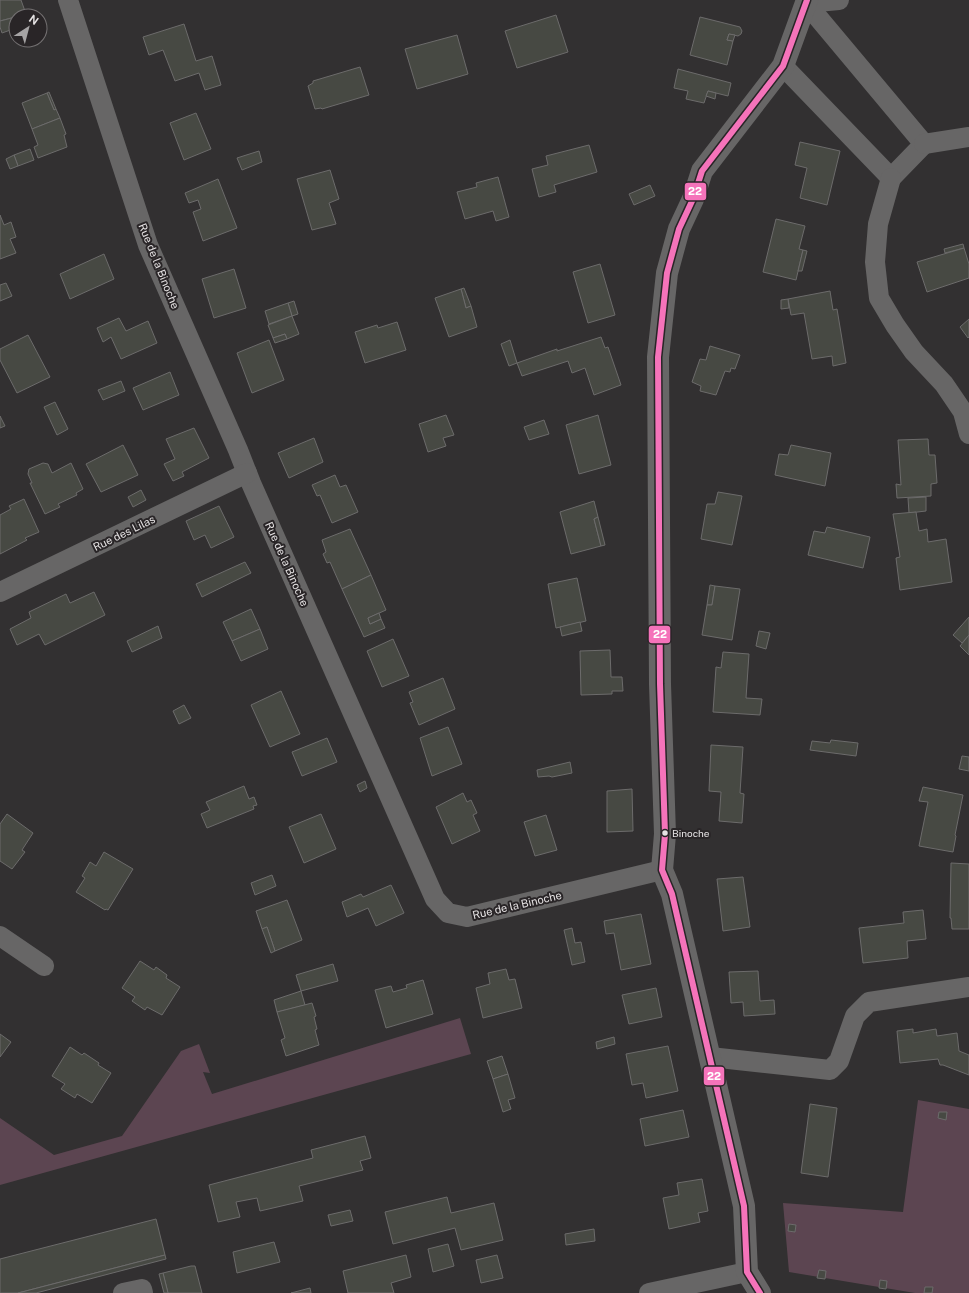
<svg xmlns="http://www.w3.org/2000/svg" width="969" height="1293" font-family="'Public Sans',sans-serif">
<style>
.green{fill:#5c4551}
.building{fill:#474943;stroke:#6c6b6b}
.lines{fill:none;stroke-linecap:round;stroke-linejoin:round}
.minor{stroke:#676666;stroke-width:20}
.tertiary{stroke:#676666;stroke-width:22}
.bus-1-casing{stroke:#292527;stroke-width:9}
.bus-1{stroke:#f573ba;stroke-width:6}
.bus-dot{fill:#e5e2e3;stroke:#292527;stroke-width:1.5}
.labels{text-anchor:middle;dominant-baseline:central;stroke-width:4;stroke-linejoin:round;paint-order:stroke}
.bus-label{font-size:10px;fill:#e5e2e3;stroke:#292527;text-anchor:start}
.street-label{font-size:11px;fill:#e5e2e3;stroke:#292527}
.line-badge{stroke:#292527;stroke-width:1.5}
.badge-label{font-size:11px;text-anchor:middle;font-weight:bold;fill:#fff}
</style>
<rect width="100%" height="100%" fill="#323031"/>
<g class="green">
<path d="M 460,1018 L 471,1054 L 0,1185 L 0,1118 L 54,1155 L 122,1136 L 181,1051 L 199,1044 L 210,1073 L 203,1072 L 212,1094 Z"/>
<path d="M 918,1100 L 969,1109 L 969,1293 L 915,1293 L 789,1272 L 783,1203 L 903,1212 Z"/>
</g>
<g class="building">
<path d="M 0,0 L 21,0 L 26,14 L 0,21 Z"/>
<path d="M 556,15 L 568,52 L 517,68 L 505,31 Z"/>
<path d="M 16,17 L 16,28 L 2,33 L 0,27 L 0,21 Z"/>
<path d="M 700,17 L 740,27 L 742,31 L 741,34 L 738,36 L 729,34 L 727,40 L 733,41 L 727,65 L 690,55 Z"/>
<path d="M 184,24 L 196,61 L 212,56 L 221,85 L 205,90 L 199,73 L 175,81 L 163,50 L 149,55 L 143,37 Z"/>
<path d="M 729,34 L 735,35 L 733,41 L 727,40 Z"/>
<path d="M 457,35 L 468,74 L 417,89 L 405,49 Z"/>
<path d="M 360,67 L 369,95 L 322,109 L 321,108 L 315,109 L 308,86 L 313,83 L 313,81 Z"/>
<path d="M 678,69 L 731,83 L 728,96 L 708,91 L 704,103 L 686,99 L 688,91 L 674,88 Z"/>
<path d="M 708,91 L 716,93 L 715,99 L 706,96 Z"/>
<path d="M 49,92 L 56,109 L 54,110 L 47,93 Z"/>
<path d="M 47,93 L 54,110 L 56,109 L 60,118 L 32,129 L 22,103 Z"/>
<path d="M 196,113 L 211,149 L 184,160 L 170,123 Z"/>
<path d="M 60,118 L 66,134 L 64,135 L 67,147 L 38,158 L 34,147 L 38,145 L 32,129 Z"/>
<path d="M 800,142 L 840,151 L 827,205 L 800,198 L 807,168 L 795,165 Z"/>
<path d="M 589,145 L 597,172 L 554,185 L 556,192 L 539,197 L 532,169 L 548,165 L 546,156 Z"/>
<path d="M 30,149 L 34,160 L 18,166 L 14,155 Z"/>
<path d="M 259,151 L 262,162 L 242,170 L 237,158 Z"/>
<path d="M 14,155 L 18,166 L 10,169 L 6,159 Z"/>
<path d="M 330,170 L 339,199 L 329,203 L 336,224 L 312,230 L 297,179 Z"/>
<path d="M 498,177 L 509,217 L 496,221 L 493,211 L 465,219 L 457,192 L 477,187 L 476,183 Z"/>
<path d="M 218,179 L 237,228 L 203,241 L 193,212 L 201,209 L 198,200 L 189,203 L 185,193 Z"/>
<path d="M 650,185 L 655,196 L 634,205 L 629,194 Z"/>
<path d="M 0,215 L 4,225 L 11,222 L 16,237 L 10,239 L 16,253 L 0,259 Z"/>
<path d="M 776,219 L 805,226 L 799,249 L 803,250 L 796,280 L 763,272 Z"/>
<path d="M 963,244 L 964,248 L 945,253 L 944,249 Z"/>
<path d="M 964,248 L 969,264 L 969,278 L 927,292 L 917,262 Z"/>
<path d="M 803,250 L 807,251 L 802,271 L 798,271 Z"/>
<path d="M 104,254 L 114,279 L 70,299 L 60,274 Z"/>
<path d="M 600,264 L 615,315 L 588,323 L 573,272 Z"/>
<path d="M 234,269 L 246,308 L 214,318 L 202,279 Z"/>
<path d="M 6,283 L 12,296 L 0,301 L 0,285 Z"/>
<path d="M 464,288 L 471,306 L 466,308 L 461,289 Z"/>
<path d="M 461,289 L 466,308 L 471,306 L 477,327 L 449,337 L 435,298 Z"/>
<path d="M 830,291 L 833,310 L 837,309 L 846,363 L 833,366 L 832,356 L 812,359 L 804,313 L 791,315 L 788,299 Z"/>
<path d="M 788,299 L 789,308 L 781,309 L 781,300 Z"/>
<path d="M 294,301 L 298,314 L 292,316 L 288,303 Z"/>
<path d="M 288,303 L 292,316 L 269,324 L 265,311 Z"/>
<path d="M 292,316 L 299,334 L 287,339 L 285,334 L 273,338 L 268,325 Z"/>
<path d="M 119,318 L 126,331 L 148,321 L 157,343 L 121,359 L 111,337 L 103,342 L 97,328 Z"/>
<path d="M 969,319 L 969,337 L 968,338 L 960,327 Z"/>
<path d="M 397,322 L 406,350 L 365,363 L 355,332 L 377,325 L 378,328 Z"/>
<path d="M 285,334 L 287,339 L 275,343 L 273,338 Z"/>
<path d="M 28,335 L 50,377 L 17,393 L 0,360 L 0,349 Z"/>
<path d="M 601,337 L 605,348 L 608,347 L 621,385 L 594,395 L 585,368 L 572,373 L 568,361 L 522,376 L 517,363 L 557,349 L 557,351 Z"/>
<path d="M 269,340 L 284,380 L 252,393 L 237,353 Z"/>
<path d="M 510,340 L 517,363 L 509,366 L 501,344 Z"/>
<path d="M 710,346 L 740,355 L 735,369 L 731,368 L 730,372 L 725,371 L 716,395 L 700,391 L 701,386 L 692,382 L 700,359 L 706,360 Z"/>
<path d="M 170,372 L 179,395 L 143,410 L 133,388 Z"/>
<path d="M 121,381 L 125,391 L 103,400 L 98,390 Z"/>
<path d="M 55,402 L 68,429 L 57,435 L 44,407 Z"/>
<path d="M 446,415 L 454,435 L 443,438 L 446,446 L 428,452 L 419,424 Z"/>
<path d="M 598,415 L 611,465 L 579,474 L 566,425 Z"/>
<path d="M 0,416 L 5,426 L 0,428 Z"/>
<path d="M 544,420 L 549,434 L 529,440 L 524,427 Z"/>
<path d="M 194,428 L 209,458 L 182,472 L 184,476 L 173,481 L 164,464 L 175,459 L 166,439 Z"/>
<path d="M 314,438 L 323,462 L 289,478 L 278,453 Z"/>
<path d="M 928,439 L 929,455 L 935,455 L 937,483 L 931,484 L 931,496 L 897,498 L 896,484 L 901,485 L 898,440 Z"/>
<path d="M 123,445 L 138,475 L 101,492 L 86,464 Z"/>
<path d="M 791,445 L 831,453 L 825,486 L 775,475 L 779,454 L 788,455 Z"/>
<path d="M 43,463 L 48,464 L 52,473 L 71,463 L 83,489 L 76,493 L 77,495 L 58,504 L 60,507 L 45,514 L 30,483 L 32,483 L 28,474 L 29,469 Z"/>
<path d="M 335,475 L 340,487 L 346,485 L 358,512 L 332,523 L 320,495 L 317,496 L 312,485 Z"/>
<path d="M 141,490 L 146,500 L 133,507 L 128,497 Z"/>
<path d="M 718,492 L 742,496 L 732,545 L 701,539 L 707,504 L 715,504 Z"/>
<path d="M 926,497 L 926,511 L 909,513 L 908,498 Z"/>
<path d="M 24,499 L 39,532 L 25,538 L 27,540 L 0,554 L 0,515 L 11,509 L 9,506 Z"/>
<path d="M 594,501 L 598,517 L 594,519 L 601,546 L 571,554 L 560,512 Z"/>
<path d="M 219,506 L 234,537 L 211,548 L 205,535 L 194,540 L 186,521 Z"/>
<path d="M 916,512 L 919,531 L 927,529 L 928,542 L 946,539 L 952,582 L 900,590 L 896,558 L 900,557 L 893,514 Z"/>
<path d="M 598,517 L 605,545 L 601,546 L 594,519 Z"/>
<path d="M 827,527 L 870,537 L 863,568 L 808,555 L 814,531 L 825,533 Z"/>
<path d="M 350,529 L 371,575 L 342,589 L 330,562 L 327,563 L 323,554 L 326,552 L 322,540 Z"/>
<path d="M 245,562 L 251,573 L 202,597 L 196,584 Z"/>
<path d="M 371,575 L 386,610 L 368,618 L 370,624 L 381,619 L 385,628 L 364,637 L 342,589 Z"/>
<path d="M 577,578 L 586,621 L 556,628 L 548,584 Z"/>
<path d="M 710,585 L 715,586 L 712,605 L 707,605 Z"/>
<path d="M 715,586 L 740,589 L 732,640 L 702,635 L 707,605 L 712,605 Z"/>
<path d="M 94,592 L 105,615 L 45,645 L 39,634 L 17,645 L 10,629 L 31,618 L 29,612 L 66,594 L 70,603 Z"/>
<path d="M 251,609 L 260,629 L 232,641 L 223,622 Z"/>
<path d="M 379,613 L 381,619 L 370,624 L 368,618 Z"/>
<path d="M 969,617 L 969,635 L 962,643 L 953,635 Z"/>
<path d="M 580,622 L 582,631 L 562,636 L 560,627 Z"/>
<path d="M 158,626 L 162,638 L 132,652 L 127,641 Z"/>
<path d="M 260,629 L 268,649 L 241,661 L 232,641 Z"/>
<path d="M 759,631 L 770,633 L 766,649 L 756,646 Z"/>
<path d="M 969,635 L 969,655 L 960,646 Z"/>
<path d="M 393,639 L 409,676 L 382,687 L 367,651 Z"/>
<path d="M 610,650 L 611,677 L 622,677 L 623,691 L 612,691 L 612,694 L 581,695 L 580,651 Z"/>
<path d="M 723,652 L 749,654 L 746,698 L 762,699 L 760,715 L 713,712 L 716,667 L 721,668 Z"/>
<path d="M 443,678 L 455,709 L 419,725 L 410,703 L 413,702 L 409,692 Z"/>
<path d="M 281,691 L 300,734 L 270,747 L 251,705 Z"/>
<path d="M 184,705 L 191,718 L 179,724 L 173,711 Z"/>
<path d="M 448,727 L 462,764 L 432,776 L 420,738 Z"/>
<path d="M 327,738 L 337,762 L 302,776 L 292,752 Z"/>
<path d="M 831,740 L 858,743 L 856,756 L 810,750 L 812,741 L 830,743 Z"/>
<path d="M 711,745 L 743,747 L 740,793 L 744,794 L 742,823 L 719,821 L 721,792 L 709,791 Z"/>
<path d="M 962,756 L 969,757 L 969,771 L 959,769 Z"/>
<path d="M 570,762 L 572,773 L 552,777 L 549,776 L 538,777 L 537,770 Z"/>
<path d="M 365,781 L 367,788 L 360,792 L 357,785 Z"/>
<path d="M 244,786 L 249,799 L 254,797 L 257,805 L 253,806 L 254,809 L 207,828 L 201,814 L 210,810 L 206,802 Z"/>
<path d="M 923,787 L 963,795 L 955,835 L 956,836 L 953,852 L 919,846 L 928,802 L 919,801 Z"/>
<path d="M 632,789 L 633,831 L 607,832 L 607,791 Z"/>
<path d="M 463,793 L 467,802 L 471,800 L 477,813 L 473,815 L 480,831 L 452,844 L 436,807 Z"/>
<path d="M 7,814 L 33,833 L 22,850 L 25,852 L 12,869 L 0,861 L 0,824 Z"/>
<path d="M 321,814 L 336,849 L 304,863 L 289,827 Z"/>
<path d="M 546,815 L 557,850 L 535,856 L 524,822 Z"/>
<path d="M 104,852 L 133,869 L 108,910 L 106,909 L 105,910 L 76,892 L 85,878 L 82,876 L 90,862 L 96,866 Z"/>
<path d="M 951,863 L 969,864 L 969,929 L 952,929 L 951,918 L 950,918 Z"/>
<path d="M 272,875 L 276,886 L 255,895 L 251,883 Z"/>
<path d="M 743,877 L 750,927 L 723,931 L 717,879 Z"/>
<path d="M 391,885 L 404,913 L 376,926 L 368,908 L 347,917 L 342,902 L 361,894 L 363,897 Z"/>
<path d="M 287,900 L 302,940 L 275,951 L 267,927 L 262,929 L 256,911 Z"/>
<path d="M 923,910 L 926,939 L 907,941 L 908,958 L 863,963 L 859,928 L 904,923 L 903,912 Z"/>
<path d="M 641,914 L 651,964 L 621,970 L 614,933 L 606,934 L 604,921 Z"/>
<path d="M 267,927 L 275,951 L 271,953 L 262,929 Z"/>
<path d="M 572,928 L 575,943 L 581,942 L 585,962 L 572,965 L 564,930 Z"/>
<path d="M 140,961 L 154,970 L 156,967 L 167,975 L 166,978 L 180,987 L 162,1015 L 147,1007 L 145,1010 L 132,1001 L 135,997 L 122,988 Z"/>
<path d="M 333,964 L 338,981 L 301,991 L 296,975 Z"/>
<path d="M 506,969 L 509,980 L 515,979 L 522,1008 L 483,1018 L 476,988 L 490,984 L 488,973 Z"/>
<path d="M 758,971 L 760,1001 L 774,1000 L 775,1014 L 744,1016 L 743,1002 L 731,1003 L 729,972 Z"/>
<path d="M 423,980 L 433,1014 L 386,1028 L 375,990 L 391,986 L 393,992 L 407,988 L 406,985 Z"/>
<path d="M 656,988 L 662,1017 L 629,1024 L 622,995 Z"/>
<path d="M 301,991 L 305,1005 L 277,1012 L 274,1000 Z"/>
<path d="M 312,1003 L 316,1016 L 314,1017 L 317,1029 L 315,1030 L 319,1045 L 286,1056 L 281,1040 L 285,1038 L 277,1012 Z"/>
<path d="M 913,1029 L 913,1033 L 936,1029 L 937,1036 L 957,1033 L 959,1051 L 969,1055 L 969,1075 L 943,1065 L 940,1065 L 938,1059 L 900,1063 L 897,1031 Z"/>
<path d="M 0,1034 L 11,1042 L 0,1057 Z"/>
<path d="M 614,1037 L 615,1044 L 597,1049 L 596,1042 Z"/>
<path d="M 668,1046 L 678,1091 L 646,1098 L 643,1083 L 632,1085 L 626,1054 Z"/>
<path d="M 70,1047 L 82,1055 L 84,1053 L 99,1063 L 98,1065 L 111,1073 L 92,1103 L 77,1094 L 75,1098 L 61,1089 L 65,1084 L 52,1076 Z"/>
<path d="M 502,1056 L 508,1074 L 493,1079 L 487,1061 Z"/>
<path d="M 508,1074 L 515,1098 L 508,1100 L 511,1109 L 503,1112 L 493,1079 Z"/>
<path d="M 810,1104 L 837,1108 L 828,1177 L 801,1173 Z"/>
<path d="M 683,1110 L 689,1137 L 645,1146 L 640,1119 Z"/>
<path d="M 939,1112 L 947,1112 L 946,1120 L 938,1118 Z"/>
<path d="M 365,1136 L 371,1158 L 360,1161 L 363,1170 L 299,1186 L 303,1201 L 260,1211 L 257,1198 L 236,1202 L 240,1217 L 218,1222 L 209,1185 L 313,1158 L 311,1150 Z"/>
<path d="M 702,1179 L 708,1211 L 698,1213 L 700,1222 L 669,1229 L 663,1198 L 679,1195 L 677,1183 Z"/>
<path d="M 447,1197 L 451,1213 L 494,1203 L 503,1240 L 461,1250 L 455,1228 L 393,1244 L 385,1212 Z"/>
<path d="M 350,1210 L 353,1221 L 331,1226 L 328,1215 Z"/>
<path d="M 156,1219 L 165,1255 L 18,1293 L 0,1293 L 0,1259 Z"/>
<path d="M 789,1224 L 796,1225 L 795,1232 L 788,1231 Z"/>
<path d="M 594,1229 L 595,1241 L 566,1245 L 565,1234 Z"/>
<path d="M 274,1242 L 280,1262 L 237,1273 L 233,1252 Z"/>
<path d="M 448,1244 L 454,1266 L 433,1272 L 428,1249 Z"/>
<path d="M 165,1255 L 166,1259 L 36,1293 L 18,1293 Z"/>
<path d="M 406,1255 L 411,1277 L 391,1283 L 394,1293 L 348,1293 L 343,1271 Z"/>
<path d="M 497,1255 L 503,1278 L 481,1283 L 476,1260 Z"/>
<path d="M 191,1266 L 195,1266 L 202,1293 L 168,1293 L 163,1273 Z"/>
<path d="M 819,1270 L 826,1271 L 825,1279 L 817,1278 Z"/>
<path d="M 163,1273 L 168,1293 L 164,1293 L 159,1274 Z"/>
<path d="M 880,1280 L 887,1281 L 886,1289 L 879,1288 Z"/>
<path d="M 925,1287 L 933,1287 L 932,1293 L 924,1293 Z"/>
<path d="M 310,1288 L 311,1293 L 291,1293 Z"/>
</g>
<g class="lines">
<g class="minor">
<path d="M 68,0 L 148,245 L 238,450 L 251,483 L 435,899 L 448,913 L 467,917 L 662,870"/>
<path d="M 806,3 L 839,0"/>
<path d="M 783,66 L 891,178 L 924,144 L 806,3"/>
<path d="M 924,144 L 969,137"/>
<path d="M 891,178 L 878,224 L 875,262 L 879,298 L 895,325 L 914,352 L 944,384 L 963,412 L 969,434"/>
<path d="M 0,592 L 247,473"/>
<path d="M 0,936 L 44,966"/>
<path d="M 710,1057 L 830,1070 L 839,1061 L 855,1016 L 869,1002 L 969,987"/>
<path d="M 123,1293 L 142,1289 L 143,1293"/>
<path d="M 649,1293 L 747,1272"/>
</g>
<path class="tertiary" d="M 760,1293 L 747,1272 L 744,1206 L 672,894 L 662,870 L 665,834 L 660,684 L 658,357 L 667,273 L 679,229 L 693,199 L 702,171 L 783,66 L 807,0"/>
<defs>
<path id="bus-1" d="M 760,1293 L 747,1272 L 744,1206 L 672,894 L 662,870 L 665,834 L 660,684 L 658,357 L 667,273 L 679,229 L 693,199 L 702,171 L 783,66 L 807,0"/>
</defs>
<use href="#bus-1" class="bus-1-casing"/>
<use href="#bus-1" class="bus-1"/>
</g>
<circle class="bus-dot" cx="665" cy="833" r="3.5"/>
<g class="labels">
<g class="bus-label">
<text x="672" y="833">Binoche</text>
</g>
<g class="street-label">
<text transform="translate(159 266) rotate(68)">Rue de la Binoche</text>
<text transform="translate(124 533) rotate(-26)">Rue des Lilas</text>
<text transform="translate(287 564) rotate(66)">Rue de la Binoche</text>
<text transform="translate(517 905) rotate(-13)">Rue de la Binoche</text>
</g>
</g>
<g class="line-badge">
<rect x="684" y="182" width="23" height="19" rx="4" fill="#f573ba"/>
<rect x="648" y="625" width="23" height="19" rx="4" fill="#f573ba"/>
<rect x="703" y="1066" width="22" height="20" rx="4" fill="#f573ba"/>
</g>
<g class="badge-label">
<text x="695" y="195">22</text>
<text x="660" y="638">22</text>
<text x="714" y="1080">22</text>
</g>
<g transform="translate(28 28) rotate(36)"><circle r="19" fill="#292527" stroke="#747172"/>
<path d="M0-3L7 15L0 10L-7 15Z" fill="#a6a4a5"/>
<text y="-6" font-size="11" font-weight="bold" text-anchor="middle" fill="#e5e2e3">N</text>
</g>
</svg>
